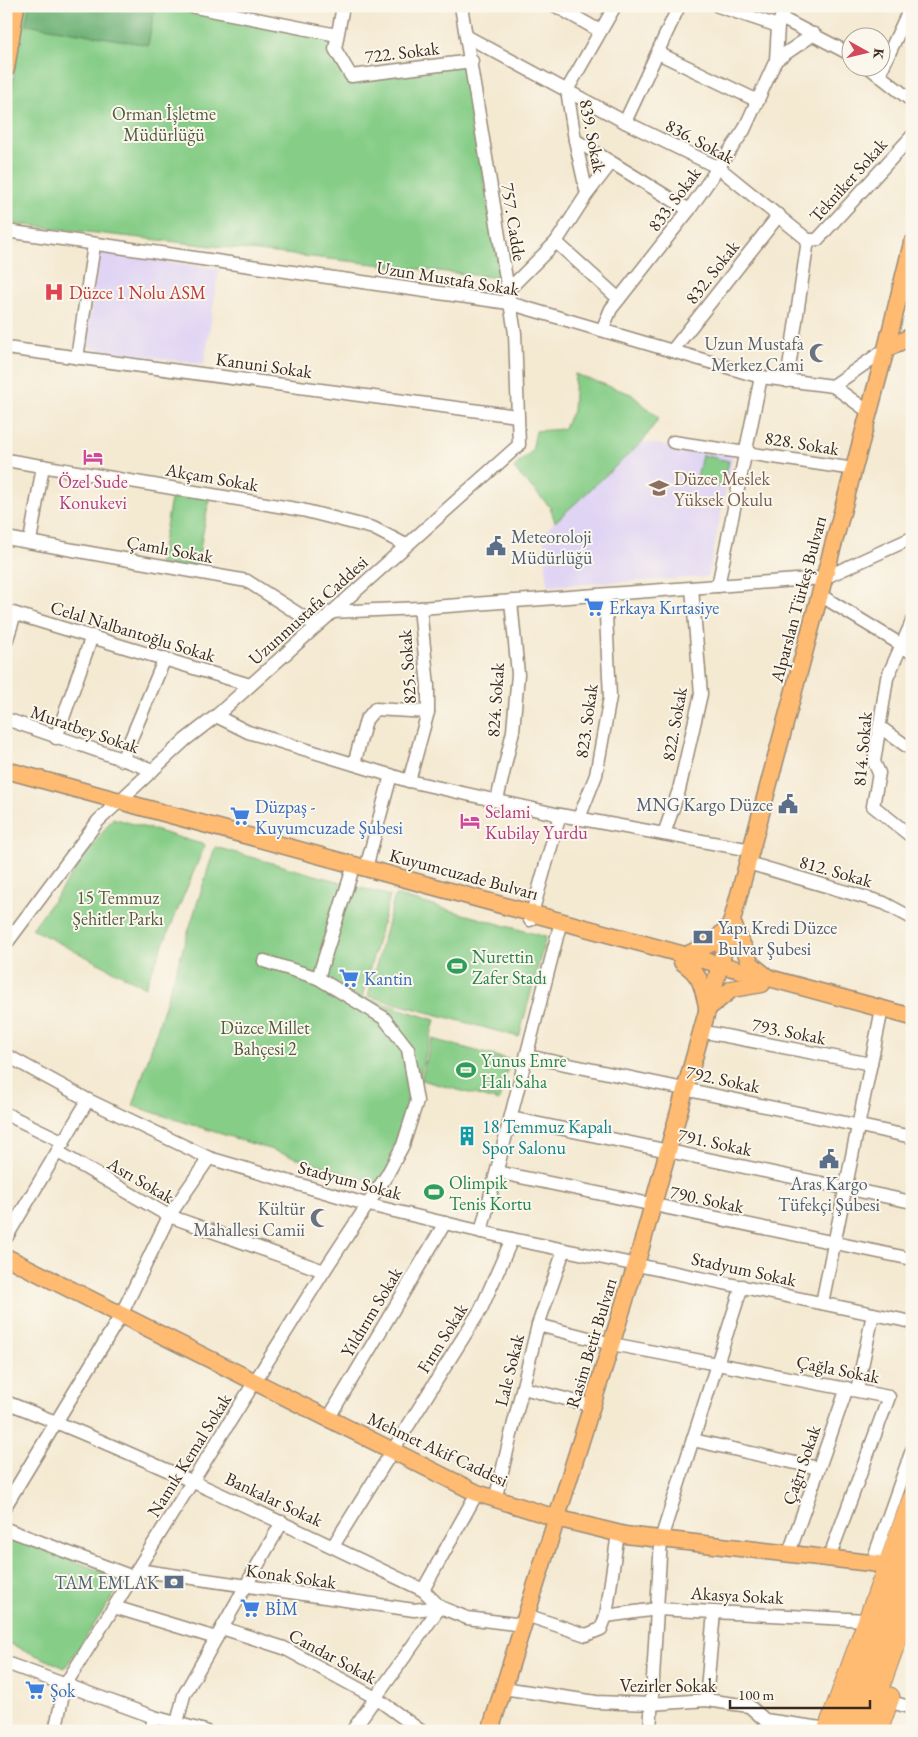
<svg xmlns="http://www.w3.org/2000/svg" width="918" height="1737" font-family="'EB Garamond',serif">
<style>
.built{fill:#e0d4f4}
.green{fill:#86cd87;stroke:#607c52}
.forest{fill:#6cb074;stroke:#546d49}
.lines{fill:none;stroke-linecap:round;stroke-linejoin:round}
.minor-casing{stroke:#988a78;stroke-width:15}
.major-casing{stroke:#988a78;stroke-width:19}
.highway-casing{stroke:#988a78;stroke-width:21}
.minor{stroke:#fff;stroke-width:12}
.major{stroke:#ffbb71;stroke-width:16}
.highway{stroke:#ffbb71;stroke-width:19}
.labels{text-anchor:middle;dominant-baseline:central;stroke-width:4;stroke-linejoin:round;paint-order:stroke}
.street-label{font-size:18px;fill:#3b2a1e;stroke:#fbf7ec}
.park-label{font-size:18px;fill:#525b3e;stroke:#fbf7ec}
.health-label{font-size:18px;fill:#be3a42;stroke:#fbf7ec;text-anchor:start}
.worship-label{font-size:18px;fill:#5b616d;stroke:#fbf7ec;text-anchor:end}
.education-label{font-size:18px;fill:#785e54;stroke:#fbf7ec;text-anchor:start}
.hotel-label{font-size:18px;fill:#b23c85;stroke:#fbf7ec}
.service-label{font-size:18px;fill:#4e5e75;stroke:#fbf7ec;text-anchor:start}
.shop-label{font-size:18px;fill:#366cbe;stroke:#fbf7ec;text-anchor:start}
.leisure-label{font-size:18px;fill:#27864d;stroke:#fbf7ec;text-anchor:start}
.culture-label{font-size:18px;fill:#0d838f;stroke:#fbf7ec;text-anchor:start}
</style>
<rect width="100%" height="100%" fill="#fbf7ec"/>
<filter id="ink" filterUnits="userSpaceOnUse"><feTurbulence type="fractalNoise" baseFrequency=".02" numOctaves="2"/><feDisplacementMap in="SourceGraphic" scale="10" xChannelSelector="R" yChannelSelector="G"/><feConvolveMatrix kernelMatrix="1 2 1 2 8 2 1 2 1" color-interpolation-filters="sRGB"/></filter>
<filter id="wash" filterUnits="userSpaceOnUse"><feTurbulence type="fractalNoise" baseFrequency=".0096" numOctaves="4" result="noise"/><feDisplacementMap in="SourceGraphic" scale="20" xChannelSelector="R" yChannelSelector="G"/><feGaussianBlur stdDeviation="1.12" result="paint"/><feColorMatrix in="noise" values="0 0 0 0 0 0 0 0 0 0 0 0 0 0 0 0 0 1.4 0 .05"/><feComposite in="paint" operator="in"/></filter>
<g filter="url(#wash)">
<rect width="100%" height="100%" fill="#f4e9d1"/>
<g class="built">
<path d="M 100,251 L 219,269 L 204,365 L 85,347 Z"/>
<path d="M 642,442 L 733,455 L 708,577 L 548,586 L 543,533 Z"/>
</g>
<g class="green">
<path d="M 23,6 L 174,6 L 331,38 L 348,77 L 465,65 L 500,278 L 6,223 L 6,131 Z"/>
<path d="M 575,374 L 631,394 L 659,418 L 642,442 L 555,522 L 550,507 L 513,468 L 532,451 L 536,431 L 563,429 L 573,411 Z"/>
<path d="M 702,455 L 729,461 L 723,487 L 696,482 Z"/>
<path d="M 173,488 L 210,494 L 196,571 L 159,565 Z"/>
<path d="M 113,818 L 205,845 L 145,987 L 32,929 Z"/>
<path d="M 215,847 L 390,896 L 362,997 L 435,1020 L 389,1187 L 133,1106 Z"/>
<path d="M 395,895 L 546,937 L 519,1037 L 368,996 Z"/>
<path d="M 432,1039 L 510,1060 L 499,1101 L 421,1080 Z"/>
<path d="M 6,1535 L 124,1580 L 65,1668 L 6,1642 Z"/>
</g>
<path class="forest" d="M 29,6 L 155,6 L 148,45 L 26,24 Z"/>
</g>
<g filter="url(#ink)">
<g class="lines">
<defs>
<g id="minor">
<path d="M 190,6 L 337,35"/>
<path d="M 343,6 L 335,49 L 351,76 L 472,61"/>
<path d="M 556,6 L 600,31"/>
<path d="M 718,6 L 778,26"/>
<path d="M 781,18 L 850,54"/>
<path d="M 466,36 L 625,122 L 719,168 L 808,240 L 787,381"/>
<path d="M 658,53 L 758,101"/>
<path d="M 776,60 L 814,34"/>
<path d="M 870,68 L 912,101"/>
<path d="M 879,75 L 911,6"/>
<path d="M 625,122 L 679,6"/>
<path d="M 575,140 L 689,210"/>
<path d="M 587,194 L 575,140 L 567,90 L 615,6"/>
<path d="M 6,231 L 509,303 L 761,377 L 833,386 L 869,412"/>
<path d="M 808,240 L 817,240 L 912,136"/>
<path d="M 556,242 L 619,299"/>
<path d="M 508,290 L 556,242 L 587,194 L 611,163"/>
<path d="M 602,330 L 611,309 L 689,210 L 744,130 L 776,60 L 778,26 L 785,6"/>
<path d="M 6,348 L 517,416"/>
<path d="M 672,351 L 779,215"/>
<path d="M 77,358 L 94,245"/>
<path d="M 833,386 L 886,349"/>
<path d="M 673,442 L 854,469"/>
<path d="M 6,460 L 302,510 L 373,528 L 406,545"/>
<path d="M 6,538 L 247,581 L 316,625"/>
<path d="M 30,541 L 43,466"/>
<path d="M 718,586 L 761,377"/>
<path d="M 820,595 L 900,644 L 912,653"/>
<path d="M 6,611 L 250,685"/>
<path d="M 331,612 L 420,608 L 824,578 L 912,538"/>
<path d="M 912,622 L 887,678 L 874,762 L 879,773 L 873,806 L 912,837"/>
<path d="M 6,642 L 15,614"/>
<path d="M 216,716 L 248,732 L 409,781 L 560,815 L 751,850"/>
<path d="M 6,719 L 153,770"/>
<path d="M 880,727 L 912,750"/>
<path d="M 56,738 L 92,636"/>
<path d="M 122,760 L 165,658"/>
<path d="M 354,764 L 366,720 L 375,709 L 428,712"/>
<path d="M 409,781 L 428,712 L 428,686 L 420,608"/>
<path d="M 497,800 L 513,731 L 518,674 L 511,601"/>
<path d="M 579,818 L 596,775 L 610,697 L 605,595"/>
<path d="M 664,834 L 679,790 L 701,694 L 692,588"/>
<path d="M 748,863 L 884,903 L 912,918"/>
<path d="M 366,868 L 391,775"/>
<path d="M 530,920 L 560,815"/>
<path d="M 6,944 L 98,821 L 185,740 L 216,716 L 519,445 L 515,333 L 461,6"/>
<path d="M 264,961 L 318,978"/>
<path d="M 700,1031 L 871,1064"/>
<path d="M 6,1055 L 88,1100 L 209,1158 L 369,1205 L 512,1239 L 912,1322"/>
<path d="M 527,1056 L 912,1137"/>
<path d="M 6,1114 L 64,1142"/>
<path d="M 511,1118 L 912,1202"/>
<path d="M 58,1152 L 169,1216 L 324,1271"/>
<path d="M 497,1172 L 912,1259"/>
<path d="M 481,1232 L 561,921"/>
<path d="M 6,1238 L 88,1100"/>
<path d="M 822,1303 L 882,1009"/>
<path d="M 538,1325 L 612,1344 L 889,1397 L 829,1558"/>
<path d="M 523,1388 L 593,1406"/>
<path d="M 857,1390 L 873,1314"/>
<path d="M 6,1402 C 148,1458 285,1524 423,1590 L 440,1607 L 467,1618 L 523,1625"/>
<path d="M 328,1419 L 445,1223"/>
<path d="M 693,1440 L 818,1468"/>
<path d="M 495,1500 L 538,1325 L 564,1250"/>
<path d="M 6,1505 L 121,1315 L 169,1216 L 209,1158"/>
<path d="M 6,1529 L 133,1577"/>
<path d="M 333,1546 L 481,1309 L 512,1239"/>
<path d="M 789,1553 L 847,1388"/>
<path d="M 872,1563 L 912,1450"/>
<path d="M 137,1570 L 414,1610 L 440,1607"/>
<path d="M 423,1590 L 477,1493"/>
<path d="M 114,1607 L 216,1638"/>
<path d="M 526,1615 L 586,1635 L 601,1629 L 606,1616 L 618,1533"/>
<path d="M 606,1616 L 657,1609 L 867,1620"/>
<path d="M 222,1628 L 284,1648 L 376,1698 L 421,1731"/>
<path d="M 6,1663 L 154,1717 L 205,1731"/>
<path d="M 503,1688 L 596,1702 L 651,1704 L 706,1700 L 749,1706 L 765,1720 L 828,1729"/>
<path d="M 706,1700 L 714,1612"/>
<path d="M 888,1701 L 912,1708"/>
<path d="M 177,1723 L 184,1695 L 282,1522"/>
<path d="M 55,1731 L 65,1685 L 324,1271 L 387,1175 L 403,1145 L 417,1101 L 408,1049 L 384,1018 L 318,978 L 354,865"/>
<path d="M 151,1731 L 154,1717"/>
<path d="M 352,1731 L 440,1607"/>
<path d="M 650,1731 L 661,1539 L 742,1286"/>
</g>
<g id="major">
<path d="M 6,69 L 16,6"/>
<path d="M 886,349 L 912,336"/>
<path d="M 6,770 L 912,1017"/>
<path d="M 732,922 L 751,964 L 766,976"/>
<path d="M 686,955 L 714,942 L 729,926"/>
<path d="M 682,962 C 701,975 702,984 707,1006"/>
<path d="M 707,1009 L 732,989 L 762,984"/>
<path d="M 6,1257 L 477,1493 L 556,1518 L 625,1535 L 888,1565"/>
<path d="M 490,1731 L 636,1265 L 720,965 L 886,349 L 912,243"/>
</g>
<g id="highway">
<path d="M 827,1731 L 912,1499"/>
<path d="M 845,1731 L 912,1548"/>
<path d="M 864,1731 L 912,1597"/>
<path d="M 878,1731 L 890,1697"/>
</g>
</defs>
<use href="#minor" class="minor-casing"/>
<use href="#major" class="major-casing"/>
<use href="#highway" class="highway-casing"/>
<use href="#minor" class="minor"/>
<use href="#major" class="major"/>
<use href="#highway" class="highway"/>
</g>
</g>
<defs>
<symbol id="hospital-bare" viewBox="-9 -9 18 18"><path d="M-5-5h3v3.5h4V-5h3V5h-3V1.5h-4V5h-3Z" fill="#e0444e" stroke="#fbf7ec" stroke-width="2.5" paint-order="stroke"/></symbol>
<symbol id="mosque-bare" viewBox="-9 -9 18 18"><path d="M3.5-4.9A6 6 0 1 0 3.5 4.9A5 5 0 1 1 3.5-4.9Z" fill="#6b7280" stroke="#fbf7ec" stroke-width="2.5" paint-order="stroke"/></symbol>
<symbol id="hotel-bare" viewBox="-9 -9 18 18"><path d="M-6-4.5h1.5V1H6V5H4.5V3h-9V5H-6ZM-4 0a1.8 1.8 0 1 1 3.6 0ZM.5 0V-2.5h3Q6-2.5 6 0Z" fill="#d1479c" stroke="#fbf7ec" stroke-width="2.5" paint-order="stroke"/></symbol>
<symbol id="university-bare" viewBox="-9 -9 18 18"><path d="M0-5L7-2L0 1L-7-2ZM-4 1L0 2.5L4 1V4Q0 6-4 4Z" fill="#8d6e63" stroke="#fbf7ec" stroke-width="2.5" paint-order="stroke"/></symbol>
<symbol id="civic-bare" viewBox="-9 -9 18 18"><path d="M-.6-6.5H3V-4.5H.6V-3L4-1V1h2V6H-6V1h2V-1L-.6-3ZM-1.2 2.5V6h2.4V2.5Z" fill="#5c6f8a" stroke="#fbf7ec" stroke-width="2.5" paint-order="stroke"/></symbol>
<symbol id="supermarket-bare" viewBox="-9 -9 18 18"><path d="M-6-5.5h2.5l.6 2H6L4.5 2H-2.5L-4.4-4H-6ZM-1.5 3.2a1.3 1.3 0 1 0 .1 0ZM3 3.2a1.3 1.3 0 1 0 .1 0Z" fill="#3f7fe0" stroke="#fbf7ec" stroke-width="2.5" paint-order="stroke"/></symbol>
<symbol id="bank-bare" viewBox="-9 -9 18 18"><path d="M-6-4H6V4H-6ZM0-2.3a2.3 2.3 0 1 0 0 4.6a2.3 2.3 0 1 0 0-4.6Z" fill="#5c6f8a" stroke="#fbf7ec" stroke-width="2.5" paint-order="stroke"/></symbol>
<symbol id="stadium-bare" viewBox="-9 -9 18 18"><path d="M0-5a6.5 5 0 1 0 0 10a6.5 5 0 1 0 0-10ZM-3.5-1.8h7v3.6h-7Z" fill="#2e9e5b" stroke="#fbf7ec" stroke-width="2.5" paint-order="stroke"/></symbol>
<symbol id="building-bare" viewBox="-9 -9 18 18"><path d="M-4-6H4V6H1V3H-1V6H-4ZM-2.5-4.3h1.7v1.8h-1.7ZM.8-4.3h1.7v1.8H.8ZM-2.5-1h1.7V.8h-1.7ZM.8-1h1.7V.8H.8Z" fill="#0f9aa8" stroke="#fbf7ec" stroke-width="2.5" paint-order="stroke"/></symbol>
</defs>
<g fill-rule="evenodd">
<use href="#hospital-bare" x="40" y="278" width="28" height="28"/>
<use href="#mosque-bare" x="805" y="339" width="28" height="28"/>
<use href="#hotel-bare" x="79" y="443" width="28" height="28"/>
<use href="#university-bare" x="645" y="474" width="28" height="28"/>
<use href="#civic-bare" x="482" y="532" width="28" height="28"/>
<use href="#supermarket-bare" x="580" y="593" width="28" height="28"/>
<use href="#civic-bare" x="774" y="790" width="28" height="28"/>
<use href="#supermarket-bare" x="226" y="802" width="28" height="28"/>
<use href="#hotel-bare" x="456" y="807" width="28" height="28"/>
<use href="#bank-bare" x="689" y="923" width="28" height="28"/>
<use href="#stadium-bare" x="443" y="952" width="28" height="28"/>
<use href="#supermarket-bare" x="335" y="964" width="28" height="28"/>
<use href="#stadium-bare" x="452" y="1056" width="28" height="28"/>
<use href="#building-bare" x="453" y="1122" width="28" height="28"/>
<use href="#civic-bare" x="815" y="1145" width="28" height="28"/>
<use href="#stadium-bare" x="420" y="1178" width="28" height="28"/>
<use href="#mosque-bare" x="306" y="1204" width="28" height="28"/>
<use href="#bank-bare" x="160" y="1568" width="28" height="28"/>
<use href="#supermarket-bare" x="236" y="1594" width="28" height="28"/>
<use href="#supermarket-bare" x="21" y="1676" width="28" height="28"/>
</g>
<g class="labels">
<g class="street-label">
<text transform="translate(402 52) rotate(-7)">722. Sokak</text>
<text transform="translate(593 136) rotate(79)">839. Sokak</text>
<text transform="translate(700 141) rotate(28)">836. Sokak</text>
<text transform="translate(848 180) rotate(-48)">Tekniker Sokak</text>
<text transform="translate(674 199) rotate(-53)">833. Sokak</text>
<text transform="translate(514 222) rotate(81)">757. Cadde</text>
<text transform="translate(712 272) rotate(-52)">832. Sokak</text>
<text transform="translate(448 278) rotate(9)">Uzun Mustafa Sokak</text>
<text transform="translate(264 365) rotate(8)">Kanuni Sokak</text>
<text transform="translate(802 443) rotate(9)">828. Sokak</text>
<text transform="translate(212 477) rotate(10)">Akçam Sokak</text>
<text transform="translate(170 549) rotate(10)">Çamlı Sokak</text>
<text transform="translate(798 599) rotate(-75)">Alparslan Türkeş Bulvarı</text>
<text transform="translate(308 610) rotate(-42)">Uzunmustafa Caddesi</text>
<text transform="translate(133 631) rotate(17)">Celal Nalbantoğlu Sokak</text>
<text transform="translate(407 667) rotate(-94)">825. Sokak</text>
<text transform="translate(495 700) rotate(-86)">824. Sokak</text>
<text transform="translate(586 721) rotate(-82)">823. Sokak</text>
<text transform="translate(674 724) rotate(-80)">822. Sokak</text>
<text transform="translate(85 729) rotate(19)">Muratbey Sokak</text>
<text transform="translate(862 749) rotate(-85)">814. Sokak</text>
<text transform="translate(836 871) rotate(16)">812. Sokak</text>
<text transform="translate(464 874) rotate(15)">Kuyumcuzade Bulvarı</text>
<text transform="translate(789 1031) rotate(11)">793. Sokak</text>
<text transform="translate(723 1079) rotate(12)">792. Sokak</text>
<text transform="translate(715 1142) rotate(12)">791. Sokak</text>
<text transform="translate(141 1180) rotate(30)">Asrı Sokak</text>
<text transform="translate(350 1180) rotate(15)">Stadyum Sokak</text>
<text transform="translate(707 1199) rotate(12)">790. Sokak</text>
<text transform="translate(744 1269) rotate(12)">Stadyum Sokak</text>
<text transform="translate(371 1312) rotate(-59)">Yıldırım Sokak</text>
<text transform="translate(442 1338) rotate(-58)">Fırın Sokak</text>
<text transform="translate(591 1343) rotate(-73)">Rasim Betir Bulvarı</text>
<text transform="translate(838 1369) rotate(11)">Çağla Sokak</text>
<text transform="translate(509 1370) rotate(-76)">Lale Sokak</text>
<text transform="translate(438 1449) rotate(25)">Mehmet Akif Caddesi</text>
<text transform="translate(189 1455) rotate(-58)">Namık Kemal Sokak</text>
<text transform="translate(801 1465) rotate(-71)">Çağrı Sokak</text>
<text transform="translate(274 1499) rotate(25)">Bankalar Sokak</text>
<text transform="translate(291 1576) rotate(8)">Konak Sokak</text>
<text transform="translate(737 1595) rotate(3)">Akasya Sokak</text>
<text transform="translate(333 1656) rotate(28)">Candar Sokak</text>
<text x="668" y="1685">Vezirler Sokak</text>
</g>
<g class="park-label">
<text x="164" y="113">Orman İşletme<tspan x="164" dy="21">Müdürlüğü</tspan></text>
<text x="118" y="897">15 Temmuz<tspan x="118" dy="21">Şehitler Parkı</tspan></text>
<text x="265" y="1027">Düzce Millet<tspan x="265" dy="21">Bahçesi 2</tspan></text>
</g>
<g class="health-label">
<text x="69" y="292">Düzce 1 Nolu ASM</text>
</g>
<g class="worship-label">
<text x="804" y="343">Uzun Mustafa<tspan x="804" dy="21">Merkez Cami</tspan></text>
<text x="305" y="1208">Kültür<tspan x="305" dy="21">Mahallesi Camii</tspan></text>
</g>
<g class="education-label">
<text x="674" y="478">Düzce Meslek<tspan x="674" dy="21">Yüksek Okulu</tspan></text>
</g>
<g class="hotel-label">
<text x="93" y="481">Özel Sude<tspan x="93" dy="21">Konukevi</tspan></text>
<text x="485" y="811" text-anchor="start">Selami<tspan x="485" dy="21">Kubilay Yurdu</tspan></text>
</g>
<g class="service-label">
<text x="511" y="536">Meteoroloji<tspan x="511" dy="21">Müdürlüğü</tspan></text>
<text x="773" y="804" text-anchor="end">MNG Kargo Düzce</text>
<text x="718" y="927">Yapı Kredi Düzce<tspan x="718" dy="21">Bulvar Şubesi</tspan></text>
<text x="829" y="1183" text-anchor="middle">Aras Kargo<tspan x="829" dy="21">Tüfekçi Şubesi</tspan></text>
<text x="159" y="1582" text-anchor="end">TAM EMLAK</text>
</g>
<g class="shop-label">
<text x="609" y="607">Erkaya Kırtasiye</text>
<text x="255" y="806">Düzpaş -<tspan x="255" dy="21">Kuyumcuzade Şubesi</tspan></text>
<text x="364" y="978">Kantin</text>
<text x="265" y="1608">BİM</text>
<text x="50" y="1690">Şok</text>
</g>
<g class="leisure-label">
<text x="472" y="956">Nurettin<tspan x="472" dy="21">Zafer Stadı</tspan></text>
<text x="481" y="1060">Yunus Emre<tspan x="481" dy="21">Halı Saha</tspan></text>
<text x="449" y="1182">Olimpik<tspan x="449" dy="21">Tenis Kortu</tspan></text>
</g>
<g class="culture-label">
<text x="482" y="1126">18 Temmuz Kapalı<tspan x="482" dy="21">Spor Salonu</tspan></text>
</g>
</g>
<rect width="918" height="1737" fill="none" stroke="#fbf7ec" stroke-width="25"/>
<g transform="translate(866 52) rotate(98)"><circle r="24" fill="#fbf7ec" stroke="#aea59a"/>
<path d="M0-4L9 19L0 12L-9 19Z" fill="#d1495b"/>
<text y="-8" font-size="14" font-weight="bold" text-anchor="middle" fill="#3b2a1e">K</text>
</g>
<path d="M730 1700v8h140v-8" fill="none" stroke="#3b2a1e" stroke-width="2.5"/>
<text x="738" y="1700" font-size="15" fill="#3b2a1e" stroke="#fbf7ec" stroke-width="4" paint-order="stroke">100 m</text>
</svg>
